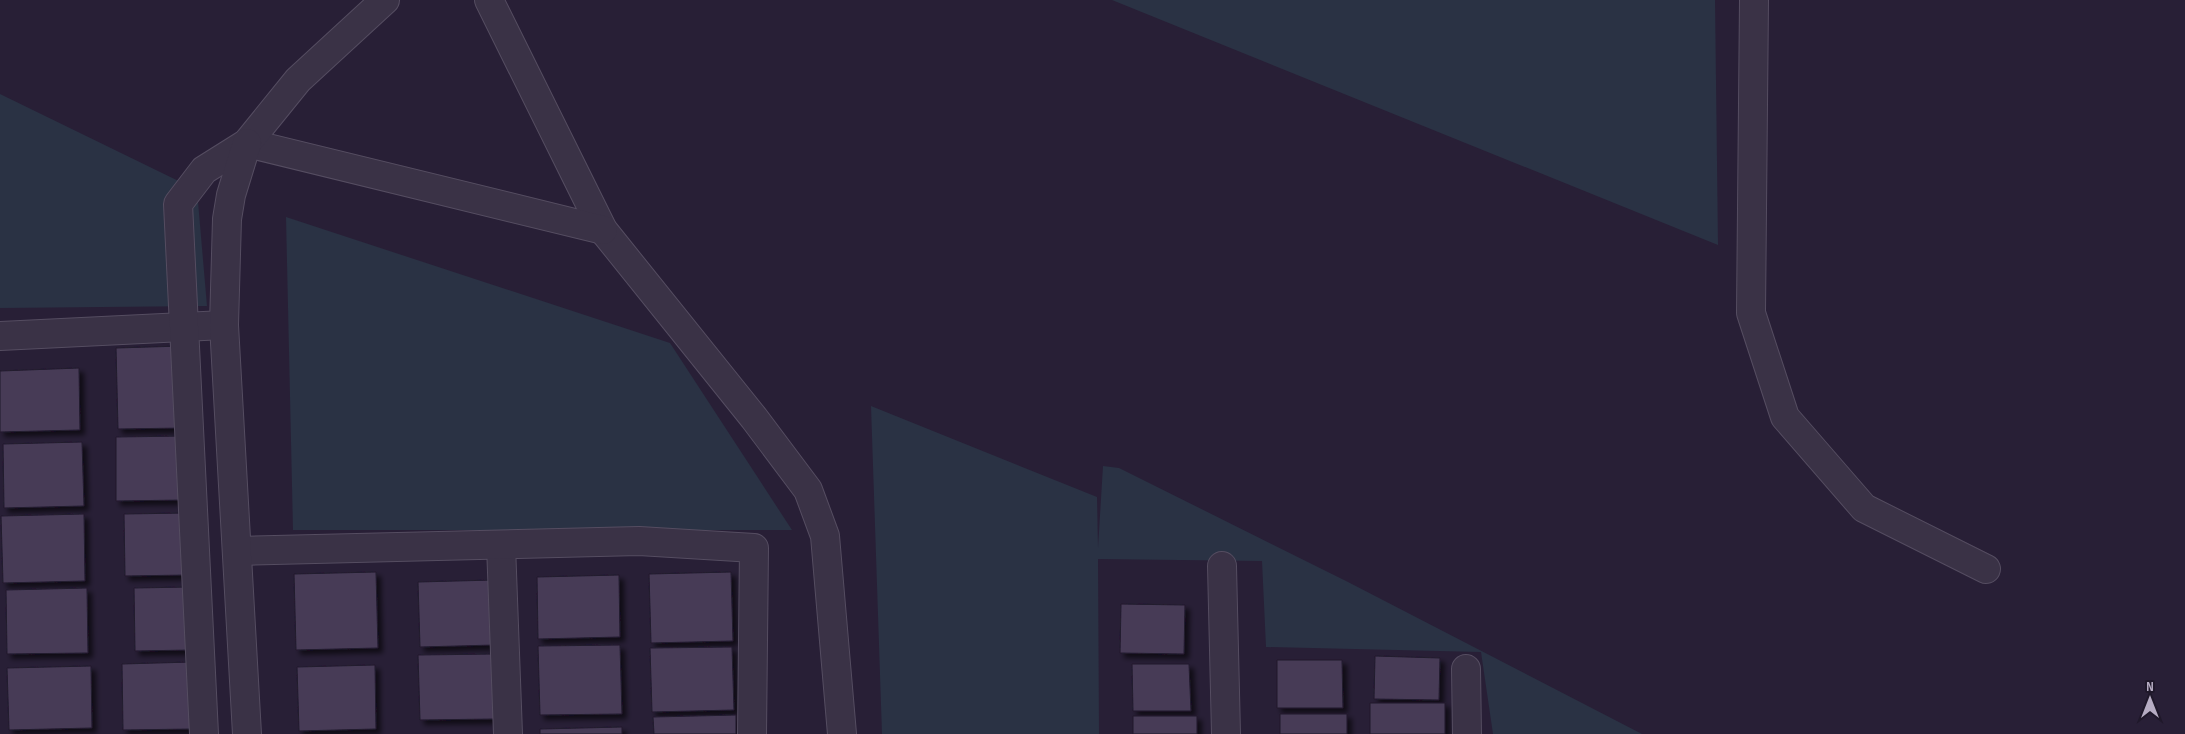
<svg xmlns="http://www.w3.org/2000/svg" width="2185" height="734" font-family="'Sofia Sans Condensed',sans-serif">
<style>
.green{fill:#2a3244}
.building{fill:#463b56;stroke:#211a2d;filter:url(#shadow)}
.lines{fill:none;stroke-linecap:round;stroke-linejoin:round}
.minor-casing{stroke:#554d61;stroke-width:30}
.minor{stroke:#3a3246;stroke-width:28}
</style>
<defs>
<filter id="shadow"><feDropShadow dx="4.5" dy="4.5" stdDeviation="2.5" flood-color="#0009"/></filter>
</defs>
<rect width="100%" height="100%" fill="#281f36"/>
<g class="green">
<path d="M 1112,0 L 1715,0 L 1718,245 Z"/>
<path d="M 0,94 L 197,190 L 207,306 L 0,308 Z"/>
<path d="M 286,217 L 670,343 L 792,530 L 293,530 Z"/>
<path d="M 871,406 L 1097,497 L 1098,548 L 1103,466 L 1119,468 L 1348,582 L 1642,734 L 1493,734 L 1481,652 L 1266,647 L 1262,561 L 1098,559 L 1099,734 L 882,734 Z"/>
</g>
<g class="building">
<path d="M 182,346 L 184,428 L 118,429 L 116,348 Z"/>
<path d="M 79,368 L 80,430 L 0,432 L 0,371 Z"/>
<path d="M 185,436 L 185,500 L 116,501 L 116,437 Z"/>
<path d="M 82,442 L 84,506 L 4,508 L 3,444 Z"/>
<path d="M 187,513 L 188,575 L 125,576 L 124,514 Z"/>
<path d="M 84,514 L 85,581 L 3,583 L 1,516 Z"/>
<path d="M 376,572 L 378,648 L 296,650 L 294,574 Z"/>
<path d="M 731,572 L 733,641 L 651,643 L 649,574 Z"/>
<path d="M 619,575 L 620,637 L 538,639 L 537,577 Z"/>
<path d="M 494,580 L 495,645 L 420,647 L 418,582 Z"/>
<path d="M 190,587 L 192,650 L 135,651 L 134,588 Z"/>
<path d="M 87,588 L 88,653 L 7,654 L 6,590 Z"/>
<path d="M 1121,604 L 1185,605 L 1184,654 L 1120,653 Z"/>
<path d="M 620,645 L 622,714 L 540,715 L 538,646 Z"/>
<path d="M 732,647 L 734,710 L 652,712 L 650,648 Z"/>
<path d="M 495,654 L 495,719 L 420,720 L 418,655 Z"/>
<path d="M 1375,656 L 1440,658 L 1439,700 L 1374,699 Z"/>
<path d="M 1277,660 L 1342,660 L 1343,708 L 1277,708 Z"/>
<path d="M 192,662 L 193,729 L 123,730 L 122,664 Z"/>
<path d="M 1132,664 L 1189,664 L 1191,711 L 1133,711 Z"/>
<path d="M 375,665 L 376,729 L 299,731 L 297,667 Z"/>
<path d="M 91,666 L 92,728 L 9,730 L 7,668 Z"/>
<rect x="1370" y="703" width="75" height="31"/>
<rect x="1280" y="714" width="67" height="20"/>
<path d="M 736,715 L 736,734 L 654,734 L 653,717 Z"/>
<rect x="1133" y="716" width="64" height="18"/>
<path d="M 622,727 L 622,734 L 540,734 L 540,729 Z"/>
</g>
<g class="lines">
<defs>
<g id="minor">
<path d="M 489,0 L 603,230 L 754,418 L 808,490 L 825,536 L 842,734"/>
<path d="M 1754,0 L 1751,313 L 1785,417 L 1864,508 L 1986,569"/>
<path d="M 247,143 L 603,230"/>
<path d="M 0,336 L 224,325"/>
<path d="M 501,545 L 508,734"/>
<path d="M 238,551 L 639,541 L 754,548 L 752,734"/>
<path d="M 1222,566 L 1226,734"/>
<path d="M 1466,669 L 1467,734"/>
<path d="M 204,734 L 178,204 L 204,170 L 247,143 L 298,80 L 385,0"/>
<path d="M 247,734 L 224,325 L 227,219 L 231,195 L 247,143"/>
</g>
</defs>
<use href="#minor" class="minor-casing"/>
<use href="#minor" class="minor"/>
</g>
<g transform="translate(2150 699)" stroke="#1f182a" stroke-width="4" paint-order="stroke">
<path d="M0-4L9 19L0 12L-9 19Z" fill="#b6acc3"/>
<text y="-8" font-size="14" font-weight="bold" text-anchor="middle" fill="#b6acc3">N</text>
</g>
</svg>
